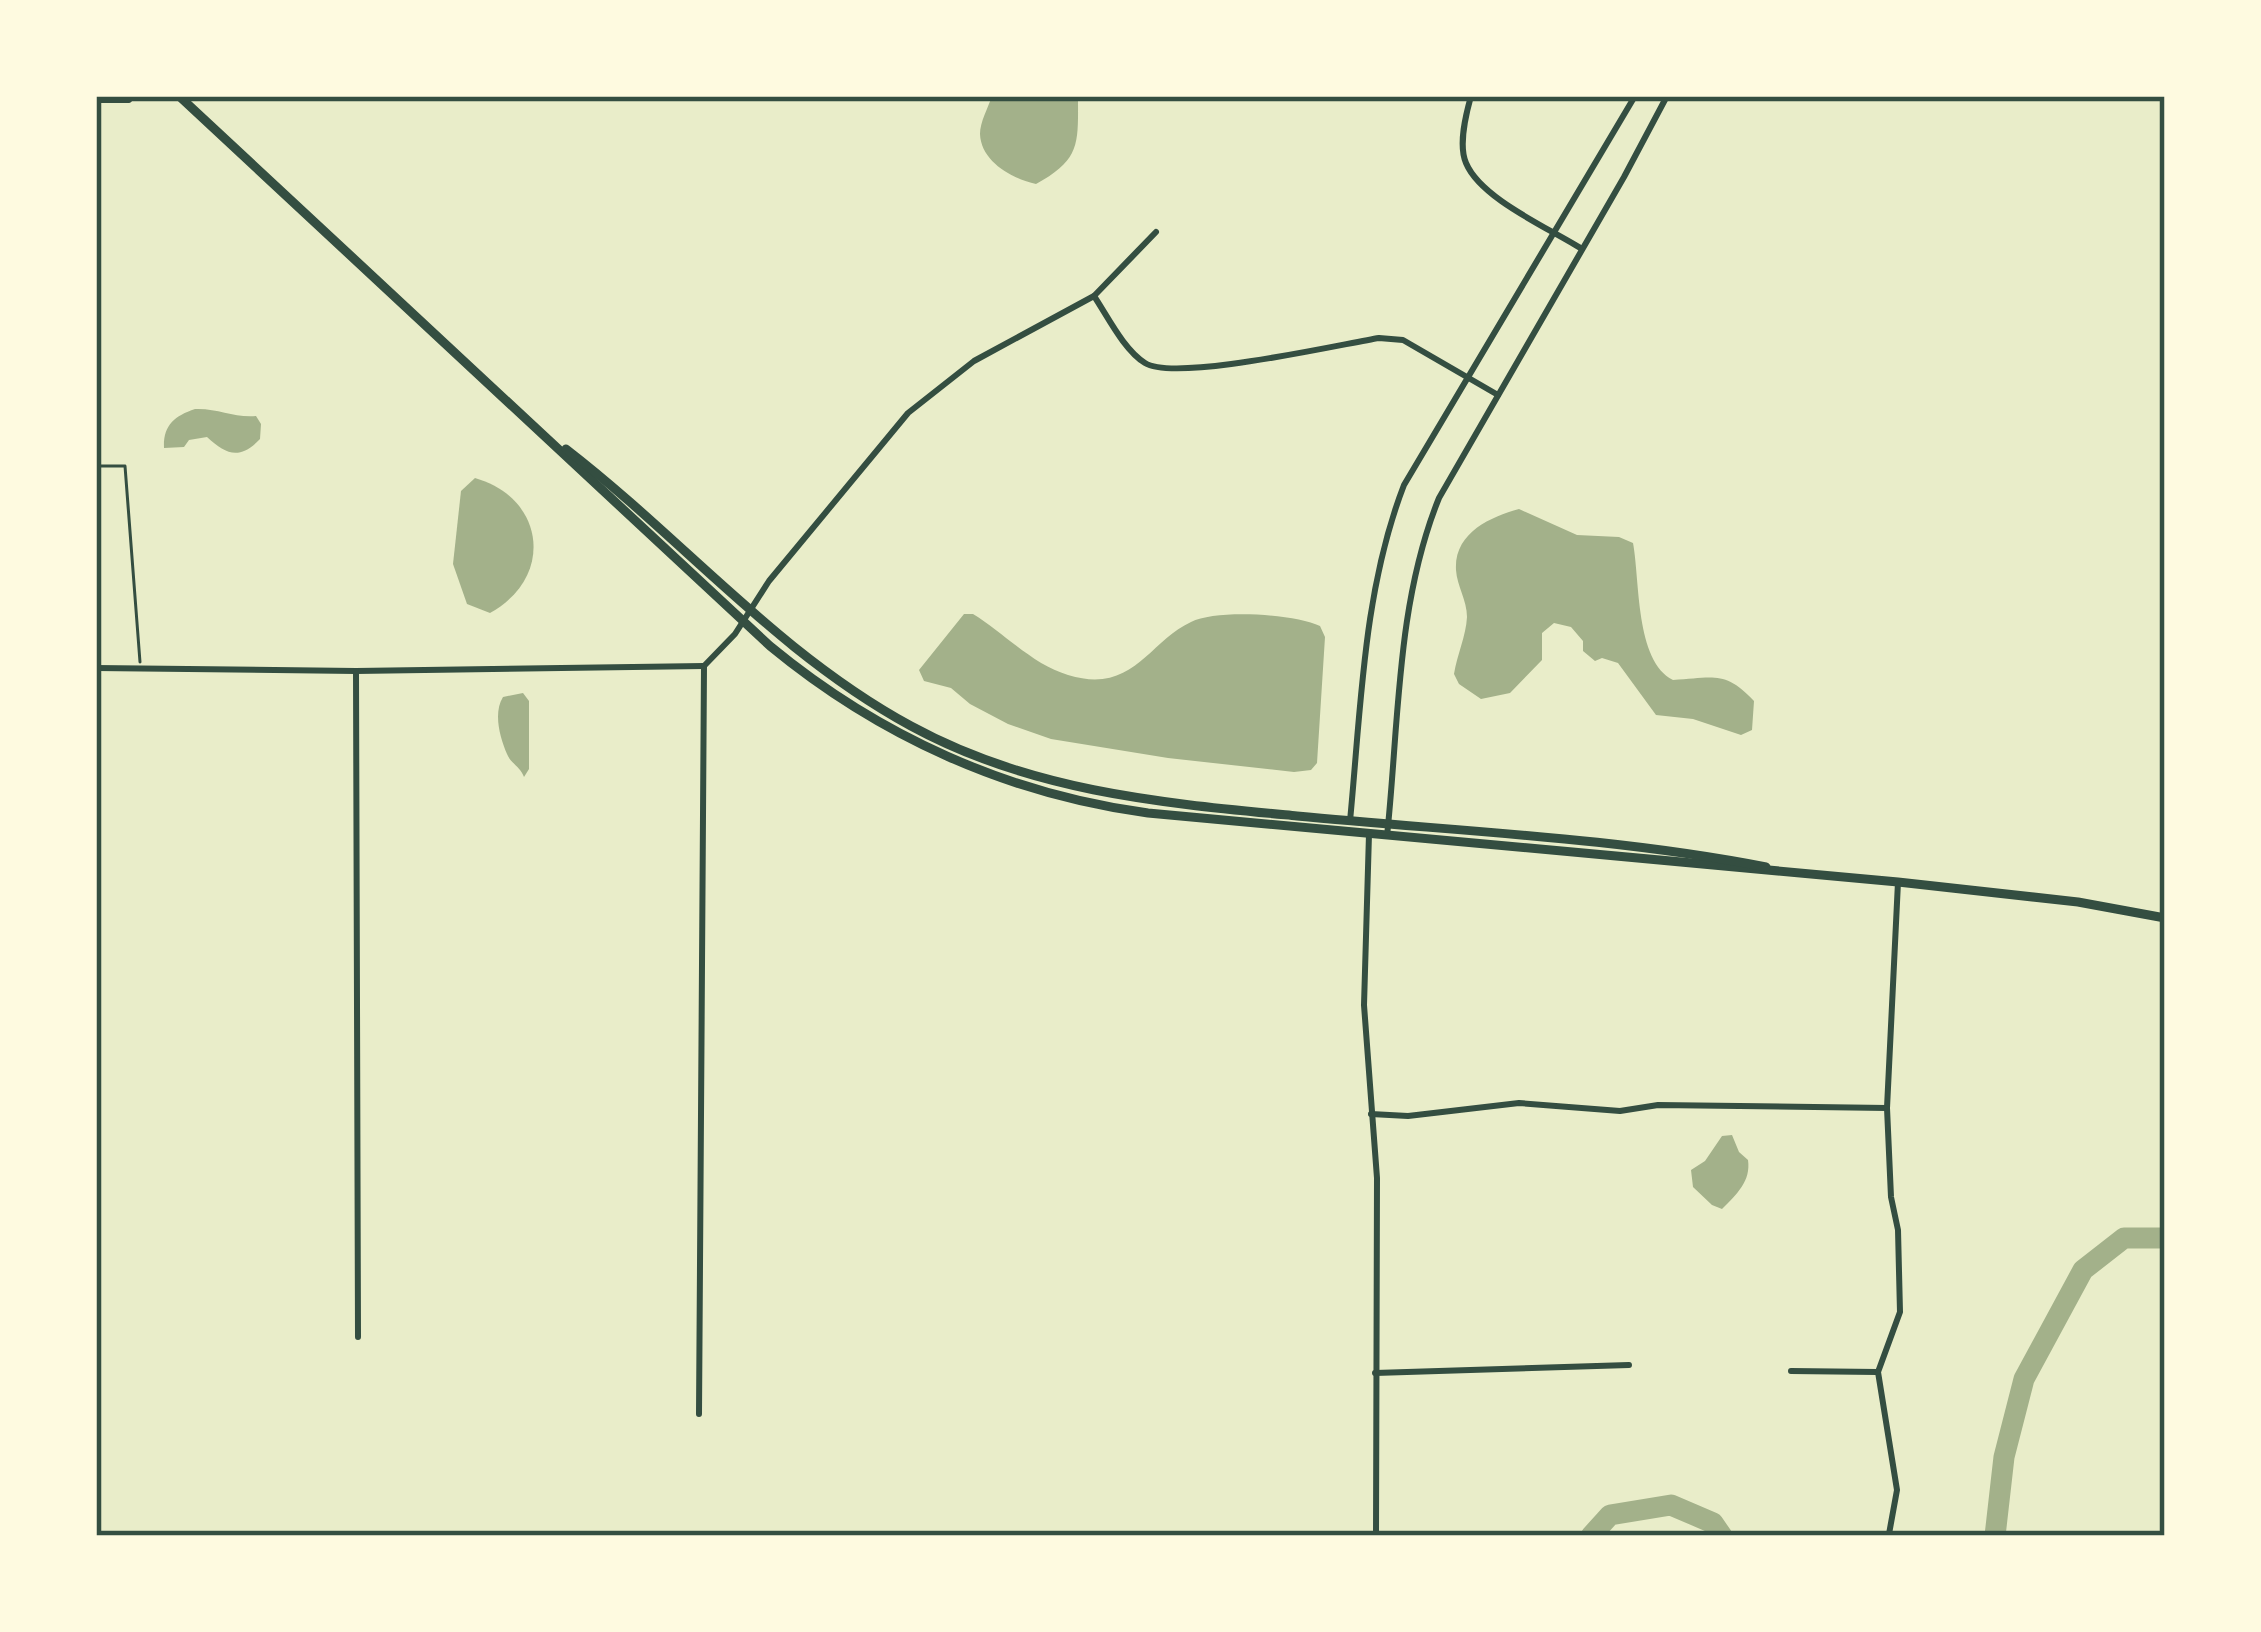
<svg xmlns="http://www.w3.org/2000/svg" width="2261" height="1632" font-family="'Source Sans 3',sans-serif">
<style>
.water{fill:#a3b18a}
.lines{fill:none;stroke-linecap:round;stroke-linejoin:round}
.river{stroke:#a3b18a;stroke-width:21}
.path{stroke:#344e41;stroke-width:3}
.minor{stroke:#344e41;stroke-width:6}
.secondary{stroke:#344e41;stroke-width:9}
.neatline{fill:none;stroke:#344e41;stroke-width:4.5}
</style>
<rect width="100%" height="100%" fill="#e9edc9"/>
<g class="water">
<path d="M 992,96 L 1078,96 C 1078,144 1081,159 1036,184 C 1013,179 981,162 980,134 C 980,122 988,108 992,96 Z"/>
<path d="M 195,409 C 218,408 234,418 256,416 L 261,424 L 260,439 C 239,461 226,454 207,437 L 189,440 L 184,447 L 164,448 C 163,426 174,416 195,409 Z"/>
<path d="M 475,478 C 545,498 555,577 490,613 L 467,604 L 453,564 L 461,491 Z"/>
<path d="M 1519,509 L 1577,535 L 1619,537 L 1633,543 C 1640,580 1635,661 1673,680 C 1713,678 1725,670 1754,701 L 1752,730 L 1741,735 L 1693,719 L 1656,715 L 1618,663 L 1602,658 L 1595,661 L 1583,651 L 1583,641 L 1571,627 L 1554,623 L 1542,633 L 1542,660 L 1510,693 L 1481,699 L 1459,684 L 1454,674 C 1457,655 1466,636 1467,617 C 1467,600 1457,586 1456,570 C 1454,533 1490,517 1519,509 Z"/>
<path d="M 964,614 L 973,614 C 1004,633 1033,665 1068,675 C 1133,695 1148,642 1191,622 C 1217,609 1294,614 1320,626 L 1325,637 L 1317,763 L 1311,770 L 1294,772 L 1168,758 L 1051,739 L 1008,724 L 970,704 L 951,688 L 924,681 L 919,670 Z"/>
<path d="M 523,693 L 529,701 L 529,769 L 524,777 C 520,766 511,764 507,754 C 500,738 493,713 503,697 Z"/>
<path d="M 1732,1135 L 1739,1152 L 1748,1160 C 1751,1181 1737,1194 1722,1209 L 1712,1205 L 1693,1187 L 1691,1170 L 1705,1161 L 1722,1136 Z"/>
</g>
<g class="lines">
<g class="river">
<path d="M 1591,1536 L 1610,1515 L 1671,1505 L 1713,1523 L 1722,1536"/>
<path d="M 1995,1536 L 2004,1457 L 2024,1379 L 2083,1270 L 2124,1238 L 2165,1238"/>
</g>
<path class="path" d="M 96,466 L 125,466 L 140,662"/>
<g class="minor">
<path d="M 1471,96 C 1466,114 1458,145 1466,163 C 1481,199 1549,228 1582,249"/>
<path d="M 96,100 L 129,100 L 133,96"/>
<path d="M 1094,296 C 1108,317 1124,350 1145,363 C 1175,382 1337,345 1379,338 L 1403,340 L 1498,395"/>
<path d="M 96,668 L 356,671 L 704,666"/>
<path d="M 356,671 L 358,1337"/>
<path d="M 1350,821 C 1361,708 1363,591 1404,485 L 1635,96"/>
<path d="M 1369,834 L 1364,1005 L 1377,1178 L 1376,1536"/>
<path d="M 1387,836 C 1399,724 1396,604 1439,498 L 1624,177 L 1667,96"/>
<path d="M 1371,1114 L 1408,1116 L 1519,1103 L 1620,1111 L 1658,1105 L 1887,1108"/>
<path d="M 1791,1371 L 1877,1372"/>
<path d="M 1375,1373 L 1629,1365"/>
<path d="M 699,1414 L 704,666 L 735,634 L 769,581 L 908,413 L 974,361 L 1094,296 L 1156,232"/>
<path d="M 1889,1534 L 1897,1490 L 1878,1372 L 1900,1312 L 1898,1230 L 1891,1197 L 1887,1108 L 1898,882"/>
</g>
<g class="secondary">
<path d="M 179,96 L 770,646 C 879,736 1007,794 1148,813 L 1898,882 L 2078,902 L 2165,918"/>
<path d="M 566,449 C 685,541 777,653 911,726 C 1032,792 1163,803 1297,816 C 1452,831 1612,837 1766,867"/>
</g>
</g>
<rect width="2261" height="1632" fill="none" stroke="#fefae0" stroke-width="198"/>
<rect x="99" y="99" width="2063" height="1434" class="neatline"/>
</svg>
